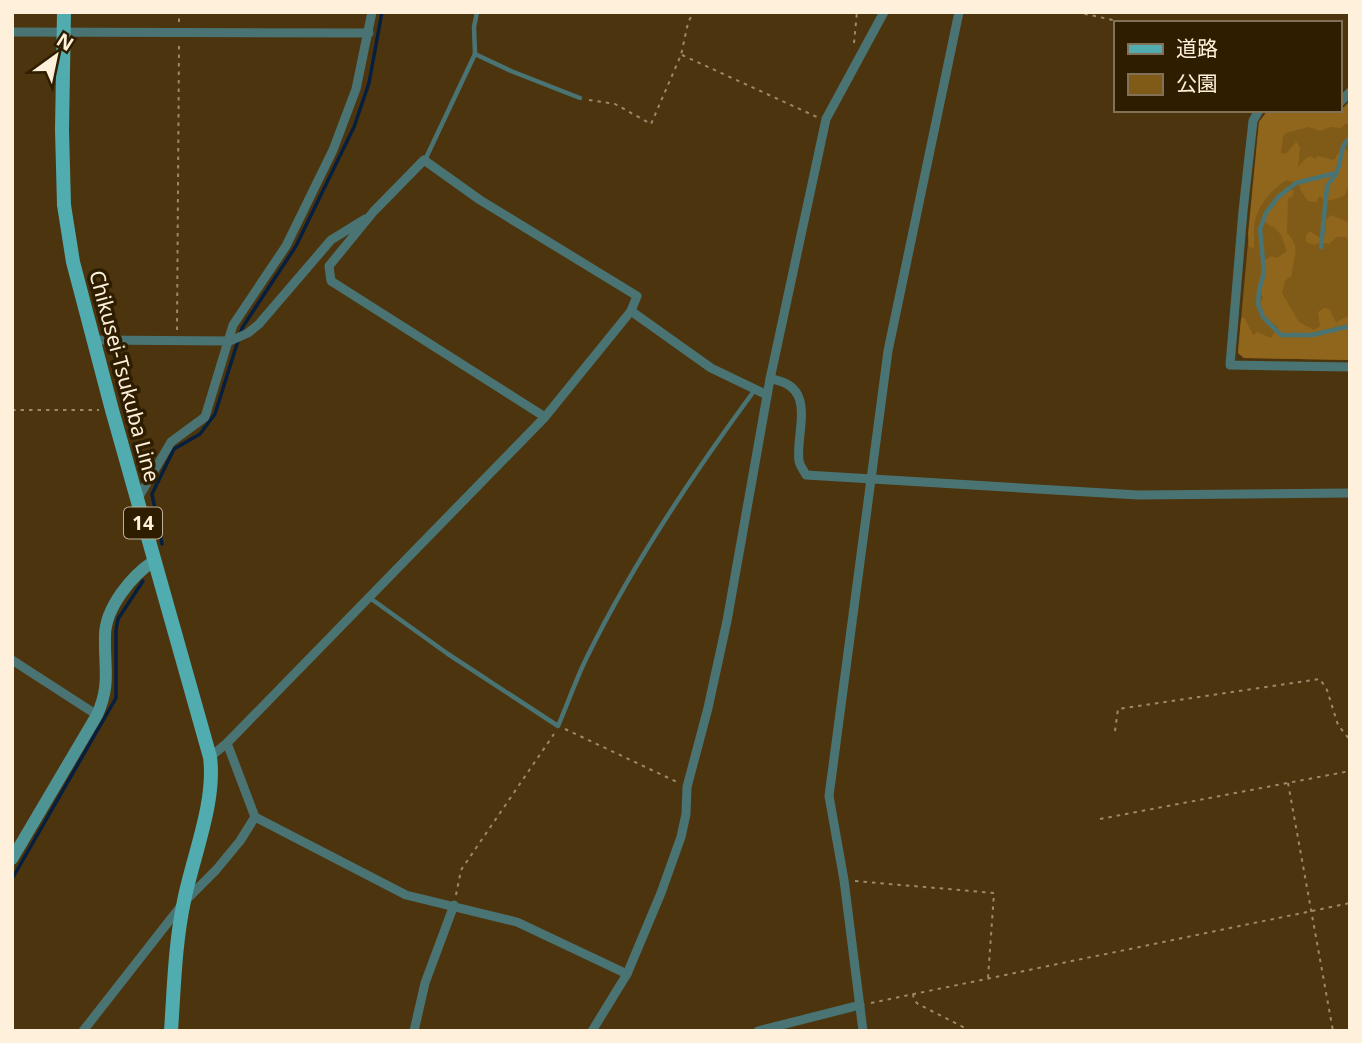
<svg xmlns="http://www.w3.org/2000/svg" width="1362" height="1043" font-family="'Noto Sans','Noto Sans JP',sans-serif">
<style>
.green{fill:#805a17}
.forest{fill:#90661c}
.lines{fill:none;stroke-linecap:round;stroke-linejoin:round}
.stream{stroke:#071f3f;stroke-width:3.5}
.path{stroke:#9c896b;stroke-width:2;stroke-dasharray:3.5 5;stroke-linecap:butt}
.lane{stroke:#4a7474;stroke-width:4.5}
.street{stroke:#4a7474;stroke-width:9}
.secondary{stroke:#4f9495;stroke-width:12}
.primary{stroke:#50acae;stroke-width:14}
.labels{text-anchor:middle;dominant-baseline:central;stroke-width:7;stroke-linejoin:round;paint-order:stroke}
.shield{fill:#2f1d00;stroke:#c0b199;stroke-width:2}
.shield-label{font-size:19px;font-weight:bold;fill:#fef0db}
.street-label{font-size:21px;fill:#fef0db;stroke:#2f1d00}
</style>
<rect width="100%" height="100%" fill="#4c350e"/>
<path class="green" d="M 1350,101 L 1350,360 L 1244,358 L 1238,353 L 1259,122 L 1268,110 L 1334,110 L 1338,113 Z"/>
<g class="forest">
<path d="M 1350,101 L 1350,123 L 1345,124 L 1341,128 L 1331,127 L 1320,131 L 1309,127 L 1286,133 L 1283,136 L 1281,153 L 1286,154 L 1296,142 L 1300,147 L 1298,167 L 1306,158 L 1311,156 L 1315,159 L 1318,156 L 1334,160 L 1340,150 L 1345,149 L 1350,153 L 1350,182 L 1345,195 C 1337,199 1325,204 1320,196 L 1316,202 L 1308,201 L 1301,191 L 1299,184 L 1287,180 C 1274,186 1259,205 1255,220 C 1253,228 1255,240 1254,248 L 1249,247 L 1248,234 L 1259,122 L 1268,110 L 1334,110 L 1338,113 Z"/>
<path d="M 1285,188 L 1294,191 L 1292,197 L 1288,199 L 1287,233 C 1303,249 1292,257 1292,275 L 1285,281 L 1282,293 L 1299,322 L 1314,330 L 1320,326 L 1318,312 L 1324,308 L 1329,309 L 1336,322 L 1350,315 L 1350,360 L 1244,358 L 1238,353 L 1241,319 L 1244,317 L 1253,335 L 1257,332 L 1271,338 L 1278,327 L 1265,317 L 1260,304 L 1263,298 L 1258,284 L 1263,271 L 1262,262 L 1271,256 L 1277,258 L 1287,251 L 1281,235 L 1273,226 L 1271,227 L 1261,219 L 1282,196 Z"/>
<path d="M 1331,215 L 1350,223 L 1350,241 L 1345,237 L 1337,237 L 1329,244 L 1320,242 L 1315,245 L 1306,242 L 1306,235 L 1310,231 L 1320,238 L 1325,234 L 1326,220 Z"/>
</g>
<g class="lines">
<g class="stream">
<path d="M 162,544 L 152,494 L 174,449 L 200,434 L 215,414 L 242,328 L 296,246 L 354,127 L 369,83 L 382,12"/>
<path d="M 12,879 L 116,698 L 116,630 L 118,619 L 143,581"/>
</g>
<g class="path">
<path d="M 1076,12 L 1127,23"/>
<path d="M 179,22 L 179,12"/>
<path d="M 854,43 L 857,12"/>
<path d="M 682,55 L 817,117"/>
<path d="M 589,100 L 615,104 L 651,124 L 681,55 L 688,23 L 693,12"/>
<path d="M 177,330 L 179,45"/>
<path d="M 12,410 L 99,410"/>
<path d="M 565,729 L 677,782"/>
<path d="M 1115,731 L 1118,709 L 1320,679 L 1327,690 L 1338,725 L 1350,740"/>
<path d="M 1288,783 L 1333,1031"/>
<path d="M 1100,819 L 1350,771"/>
<path d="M 855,881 L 994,893 L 988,978"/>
<path d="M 456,895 L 461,870 L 554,734"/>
<path d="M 913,994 L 914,1000 L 918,1004 L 971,1031"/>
<path d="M 871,1003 L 1350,903"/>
</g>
<g class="lane">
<path d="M 475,54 L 511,71 L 580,98"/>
<path d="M 1350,138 C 1338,147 1343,161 1336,173 L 1296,183 L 1278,197 L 1266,213 L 1260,229 L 1264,272 L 1259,291 L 1258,304 L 1263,317 L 1281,335 L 1312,335 L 1350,326"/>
<path d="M 425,160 L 475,54 L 474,27 L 477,12"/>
<path d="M 1321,247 L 1327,186 L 1336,174"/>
<path d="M 370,598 L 448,654 L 558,726 C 568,703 576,679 587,657 C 633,563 692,475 754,391"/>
</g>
<g class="street">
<path d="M 12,32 L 369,33"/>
<path d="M 1339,103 L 1350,92"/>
<path d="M 1259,110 L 1253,121 L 1243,211 L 1230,365 L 1350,367"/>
<path d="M 631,311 L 711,368 L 767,395"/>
<path d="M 94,340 L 230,341 L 248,333 L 259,324 L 331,240 L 365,219"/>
<path d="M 770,379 C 819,385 795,432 799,461 C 800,466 804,471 806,475 L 1138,495 L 1350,493"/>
<path d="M 137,500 L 171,442 L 205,417 L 233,325 L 286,246 L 333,150 L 356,89 L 372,12"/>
<path d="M 12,660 L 97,715"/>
<path d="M 227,743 L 255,817 L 406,895 L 517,922 L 627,974"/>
<path d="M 210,757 L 227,743 L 545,417 L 631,311 L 637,296 L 480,200 L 424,160 L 374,211 L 329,266 L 331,281 L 545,417"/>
<path d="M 83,1031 L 184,902 L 216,870 L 240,841 L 255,817"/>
<path d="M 414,1031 L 425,983 L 454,905"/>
<path d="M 592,1031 L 627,974 L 661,893 L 681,837 L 686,814 L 687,787 L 708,708 L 727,621 L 770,379 L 826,119 L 884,12"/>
<path d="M 758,1031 L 860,1005"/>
<path d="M 863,1031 L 844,880 L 829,796 L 888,351 L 959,12"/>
</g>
<path class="secondary" d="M 12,859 L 97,715 C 111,684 104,668 105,636 C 105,608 132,575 154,561"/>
<path class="primary" d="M 64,12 L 62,130 L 64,205 L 73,262 L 112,410 L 210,757 C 216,802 193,856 184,901 C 175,943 174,988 171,1031"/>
</g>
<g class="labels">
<rect class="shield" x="124" y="507.5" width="38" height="31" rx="5"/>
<g class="shield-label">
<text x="143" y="523">14</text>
</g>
<g class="street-label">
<text transform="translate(125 376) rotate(75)">Chikusei-Tsukuba Line</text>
</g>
</g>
<rect width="1362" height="1043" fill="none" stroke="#fef0db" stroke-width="28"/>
<rect x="1114" y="21" width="228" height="91" fill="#2f1d00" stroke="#827158" stroke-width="2"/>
<rect x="1128" y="44" width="35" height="10" fill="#50acae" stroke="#827158" stroke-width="2"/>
<text x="1176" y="56" font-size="21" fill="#fef0db">道路</text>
<rect x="1128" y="74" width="35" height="21" fill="#805a17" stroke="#827158" stroke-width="2"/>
<text x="1176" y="91" font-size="21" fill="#fef0db">公園</text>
<g transform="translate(56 56) rotate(33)" stroke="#2f1d00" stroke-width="5" paint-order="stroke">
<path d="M0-5L12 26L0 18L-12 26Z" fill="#fef0db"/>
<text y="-10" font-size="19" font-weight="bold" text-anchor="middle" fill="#fef0db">N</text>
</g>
</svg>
